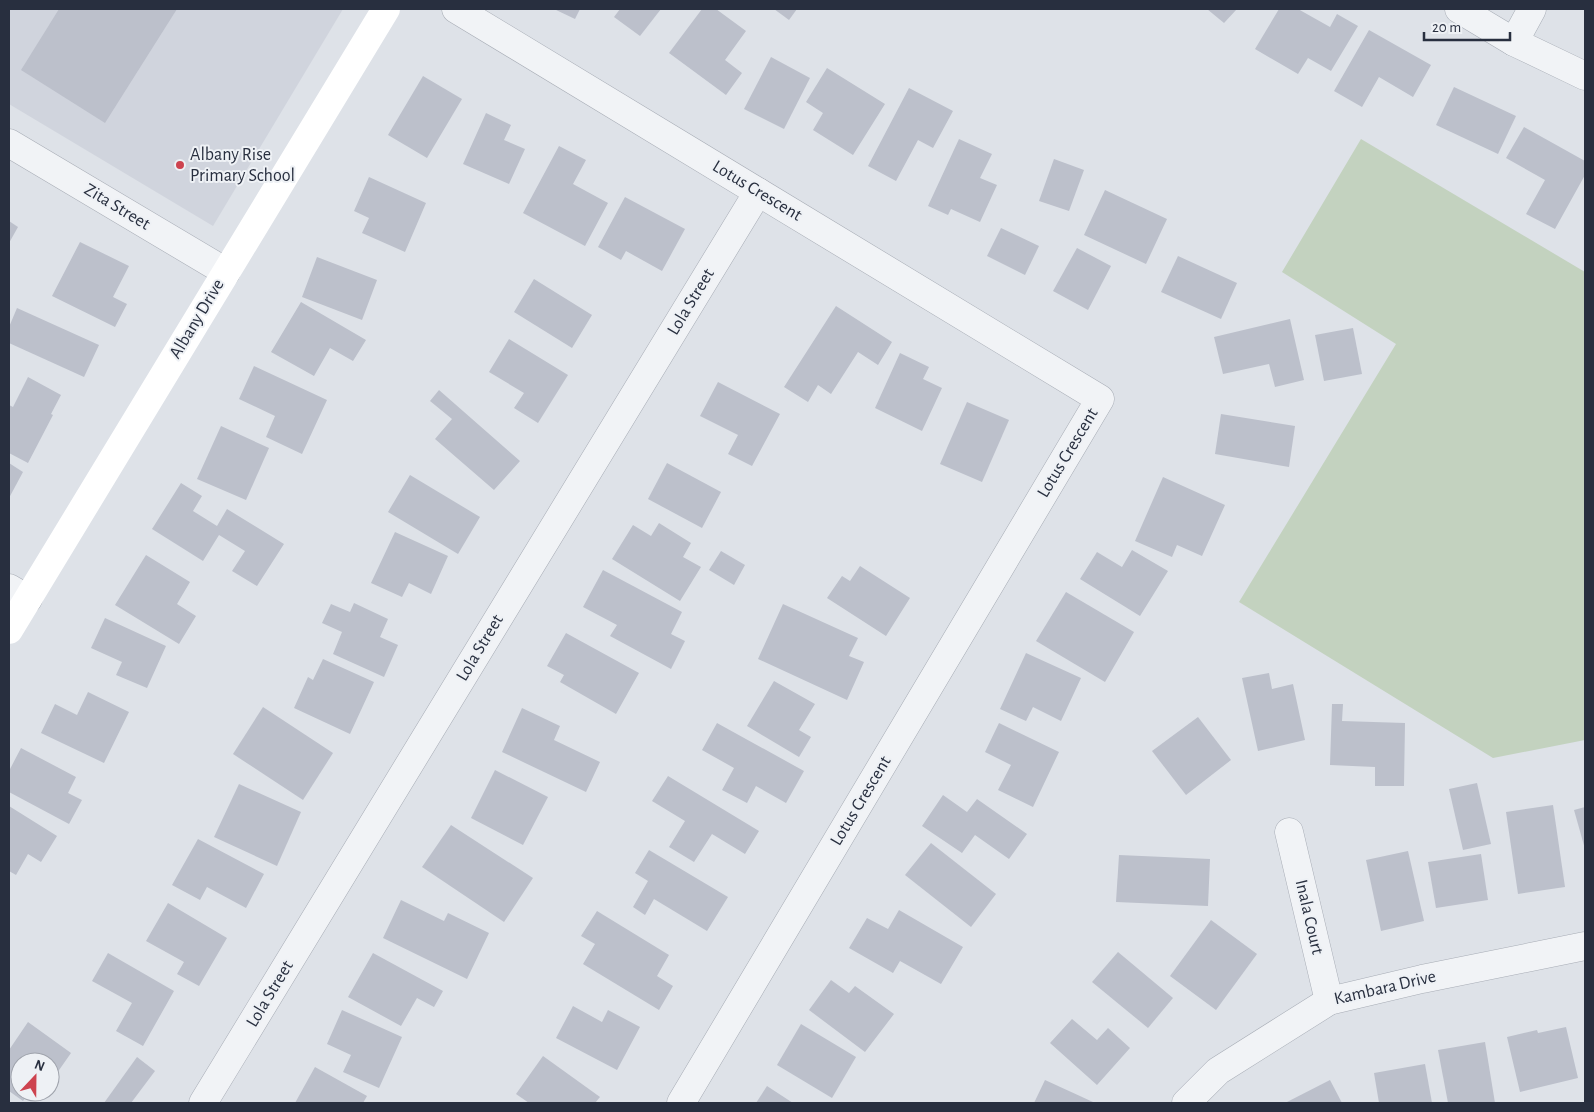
<svg xmlns="http://www.w3.org/2000/svg" width="1594" height="1112" font-family="'Alegreya Sans',sans-serif">
<style>
.built{fill:#d0d4dd}
.green{fill:#c3d2bf}
.building{fill:#bcc0cb}
.lines{fill:none;stroke-linecap:round;stroke-linejoin:round}
.street-casing{stroke:#a7acb5;stroke-width:29}
.street{stroke:#f1f3f6;stroke-width:28}
.secondary{stroke:#fff;stroke-width:28}
.poi-dot{fill:#cd434f;stroke:#eef1f5;stroke-width:2}
.labels{text-anchor:middle;dominant-baseline:central;stroke-width:4;stroke-linejoin:round;paint-order:stroke}
.poi-label{font-size:18px;fill:#282f3f;stroke:#eef1f5;text-anchor:start}
.street-label{font-size:18px;fill:#282f3f;stroke:#eef1f5}
</style>
<rect width="100%" height="100%" fill="#dee2e8"/>
<path class="built" d="M 9,9 L 343,9 L 213,226 L 9,104 Z"/>
<path class="green" d="M 1361,139 L 1585,272 L 1585,740 L 1493,758 L 1239,602 L 1396,344 L 1282,272 Z"/>
<g class="building">
<path d="M 59,9 L 177,9 L 105,123 L 21,70 Z"/>
<path d="M 554,9 L 580,9 L 575,19 Z"/>
<path d="M 620,9 L 661,9 L 640,36 L 614,17 Z"/>
<path d="M 702,9 L 716,9 L 746,31 L 725,60 L 742,73 L 726,95 L 669,53 Z"/>
<path d="M 774,9 L 797,9 L 789,20 Z"/>
<path d="M 1207,9 L 1237,9 L 1224,23 Z"/>
<path d="M 1279,9 L 1298,9 L 1330,27 L 1337,14 L 1358,26 L 1331,71 L 1308,58 L 1298,74 L 1255,49 Z"/>
<path d="M 1369,30 L 1431,65 L 1413,97 L 1379,77 L 1362,107 L 1334,91 Z"/>
<path d="M 771,57 L 810,78 L 784,129 L 744,109 Z"/>
<path d="M 827,68 L 885,104 L 853,155 L 813,130 L 823,113 L 806,102 Z"/>
<path d="M 423,76 L 462,99 L 427,158 L 388,135 Z"/>
<path d="M 1454,87 L 1516,116 L 1498,154 L 1436,125 Z"/>
<path d="M 909,88 L 953,111 L 933,148 L 918,140 L 896,181 L 868,166 Z"/>
<path d="M 486,113 L 511,125 L 504,140 L 525,149 L 509,184 L 463,164 Z"/>
<path d="M 1524,127 L 1585,161 L 1585,175 L 1555,229 L 1526,214 L 1545,180 L 1506,158 Z"/>
<path d="M 959,139 L 992,154 L 980,178 L 997,185 L 980,222 L 951,209 L 948,215 L 928,206 Z"/>
<path d="M 559,146 L 586,160 L 573,184 L 608,203 L 585,246 L 523,213 Z"/>
<path d="M 1054,159 L 1084,170 L 1069,211 L 1039,201 Z"/>
<path d="M 369,177 L 426,203 L 405,252 L 362,233 L 369,218 L 354,211 Z"/>
<path d="M 1105,190 L 1167,219 L 1146,264 L 1084,235 Z"/>
<path d="M 625,197 L 685,229 L 662,271 L 626,251 L 621,260 L 598,247 Z"/>
<path d="M 9,221 L 18,227 L 9,243 Z"/>
<path d="M 1001,228 L 1039,246 L 1025,275 L 987,256 Z"/>
<path d="M 80,242 L 129,266 L 113,297 L 127,304 L 115,327 L 52,296 Z"/>
<path d="M 1077,248 L 1111,266 L 1088,310 L 1053,291 Z"/>
<path d="M 1178,256 L 1237,283 L 1221,319 L 1161,292 Z"/>
<path d="M 317,257 L 377,280 L 362,320 L 302,297 Z"/>
<path d="M 534,279 L 592,315 L 572,348 L 514,312 Z"/>
<path d="M 301,302 L 366,340 L 353,361 L 330,348 L 314,376 L 271,352 Z"/>
<path d="M 836,306 L 892,342 L 878,365 L 858,352 L 831,394 L 818,385 L 808,402 L 784,387 Z"/>
<path d="M 17,308 L 99,345 L 84,377 L 9,343 L 9,327 Z"/>
<path d="M 1290,319 L 1304,380 L 1275,387 L 1269,364 L 1223,374 L 1214,337 Z"/>
<path d="M 1353,328 L 1362,374 L 1324,381 L 1315,335 Z"/>
<path d="M 509,339 L 568,375 L 538,423 L 514,408 L 524,393 L 489,372 Z"/>
<path d="M 900,353 L 929,367 L 923,379 L 942,388 L 922,431 L 875,408 Z"/>
<path d="M 254,366 L 327,400 L 302,454 L 266,437 L 275,416 L 239,399 Z"/>
<path d="M 28,377 L 61,395 L 51,414 L 53,415 L 28,463 L 9,453 L 9,405 L 13,407 Z"/>
<path d="M 718,382 L 780,414 L 752,466 L 728,454 L 738,435 L 700,416 Z"/>
<path d="M 439,390 L 520,461 L 494,490 L 435,439 L 452,419 L 430,401 Z"/>
<path d="M 967,402 L 1009,420 L 982,482 L 940,464 Z"/>
<path d="M 1221,414 L 1295,426 L 1289,467 L 1215,454 Z"/>
<path d="M 221,426 L 269,448 L 246,500 L 197,479 Z"/>
<path d="M 9,463 L 23,472 L 9,498 Z"/>
<path d="M 667,463 L 721,492 L 702,528 L 648,499 Z"/>
<path d="M 410,475 L 480,517 L 458,554 L 388,512 Z"/>
<path d="M 1163,477 L 1225,505 L 1202,556 L 1177,545 L 1172,557 L 1135,541 Z"/>
<path d="M 181,483 L 202,496 L 193,511 L 217,526 L 227,509 L 284,544 L 257,586 L 232,571 L 245,551 L 219,535 L 203,561 L 152,529 Z"/>
<path d="M 659,523 L 691,543 L 683,557 L 701,567 L 680,601 L 612,559 L 633,525 L 651,536 Z"/>
<path d="M 395,532 L 448,556 L 431,594 L 409,583 L 402,597 L 371,583 Z"/>
<path d="M 1132,550 L 1168,571 L 1140,616 L 1080,579 L 1097,552 L 1122,567 Z"/>
<path d="M 721,551 L 745,565 L 734,585 L 709,570 Z"/>
<path d="M 146,555 L 190,582 L 177,604 L 196,616 L 179,644 L 115,605 Z"/>
<path d="M 860,566 L 910,598 L 886,636 L 827,598 L 842,576 L 850,581 Z"/>
<path d="M 603,570 L 682,612 L 671,634 L 685,641 L 671,669 L 610,636 L 617,625 L 583,607 Z"/>
<path d="M 1066,592 L 1134,632 L 1105,682 L 1036,641 Z"/>
<path d="M 354,603 L 388,619 L 380,637 L 398,645 L 384,677 L 333,654 L 342,632 L 322,623 L 331,604 L 350,612 Z"/>
<path d="M 783,604 L 858,638 L 849,656 L 864,662 L 847,700 L 758,659 Z"/>
<path d="M 105,618 L 166,646 L 147,688 L 116,675 L 122,662 L 91,648 Z"/>
<path d="M 566,633 L 639,673 L 616,714 L 560,682 L 564,675 L 547,666 Z"/>
<path d="M 1026,653 L 1081,678 L 1061,721 L 1033,707 L 1026,721 L 1000,709 Z"/>
<path d="M 323,659 L 374,682 L 350,734 L 294,708 L 308,677 L 313,680 Z"/>
<path d="M 1269,673 L 1272,689 L 1293,684 L 1305,740 L 1258,751 L 1242,678 Z"/>
<path d="M 774,681 L 815,704 L 799,730 L 811,737 L 799,757 L 747,726 Z"/>
<path d="M 88,692 L 129,712 L 104,763 L 41,733 L 55,704 L 77,715 Z"/>
<path d="M 1332,704 L 1343,704 L 1342,721 L 1405,723 L 1404,786 L 1375,786 L 1375,767 L 1330,765 Z"/>
<path d="M 263,707 L 333,753 L 303,800 L 233,754 Z"/>
<path d="M 522,708 L 560,726 L 554,740 L 600,762 L 586,792 L 502,752 Z"/>
<path d="M 1198,717 L 1231,760 L 1186,795 L 1152,751 Z"/>
<path d="M 717,723 L 804,771 L 786,803 L 756,786 L 747,803 L 722,790 L 734,768 L 702,750 Z"/>
<path d="M 999,723 L 1059,752 L 1033,807 L 998,790 L 1011,765 L 985,752 Z"/>
<path d="M 21,748 L 76,777 L 68,793 L 82,800 L 69,824 L 9,792 L 9,771 Z"/>
<path d="M 495,770 L 548,797 L 523,845 L 471,818 Z"/>
<path d="M 668,776 L 759,831 L 745,854 L 712,834 L 694,862 L 669,847 L 685,821 L 652,801 Z"/>
<path d="M 1477,783 L 1491,844 L 1463,850 L 1449,789 Z"/>
<path d="M 239,784 L 301,812 L 277,866 L 214,837 Z"/>
<path d="M 943,795 L 967,812 L 977,799 L 1027,834 L 1009,859 L 975,835 L 962,853 L 922,826 Z"/>
<path d="M 1553,805 L 1565,887 L 1518,894 L 1506,812 Z"/>
<path d="M 9,806 L 57,836 L 41,862 L 28,854 L 16,875 L 9,871 Z"/>
<path d="M 1585,807 L 1585,849 L 1574,810 Z"/>
<path d="M 451,825 L 533,878 L 504,922 L 422,867 Z"/>
<path d="M 198,839 L 264,874 L 246,908 L 207,887 L 200,900 L 172,885 Z"/>
<path d="M 931,843 L 996,894 L 971,927 L 905,875 Z"/>
<path d="M 649,850 L 728,897 L 707,931 L 654,899 L 645,915 L 633,907 L 648,881 L 635,873 Z"/>
<path d="M 1408,851 L 1424,921 L 1381,931 L 1366,860 Z"/>
<path d="M 1481,854 L 1488,900 L 1436,908 L 1428,862 Z"/>
<path d="M 1119,855 L 1210,859 L 1208,906 L 1116,902 Z"/>
<path d="M 401,900 L 444,921 L 448,913 L 489,933 L 467,979 L 383,938 Z"/>
<path d="M 168,903 L 227,938 L 199,986 L 177,974 L 184,962 L 146,941 Z"/>
<path d="M 899,910 L 963,947 L 941,984 L 900,961 L 893,973 L 849,948 L 867,918 L 888,929 Z"/>
<path d="M 597,911 L 669,955 L 657,976 L 673,986 L 659,1010 L 583,964 L 595,944 L 581,936 Z"/>
<path d="M 1211,920 L 1257,954 L 1216,1010 L 1170,976 Z"/>
<path d="M 1118,952 L 1173,998 L 1148,1028 L 1092,982 Z"/>
<path d="M 108,953 L 174,991 L 143,1046 L 116,1031 L 132,1003 L 92,981 Z"/>
<path d="M 373,953 L 443,991 L 434,1007 L 417,998 L 401,1026 L 348,997 Z"/>
<path d="M 831,980 L 849,993 L 855,986 L 894,1014 L 865,1052 L 809,1010 Z"/>
<path d="M 573,1006 L 602,1022 L 608,1010 L 640,1027 L 617,1070 L 556,1038 Z"/>
<path d="M 342,1010 L 402,1037 L 379,1088 L 343,1072 L 351,1055 L 327,1044 Z"/>
<path d="M 1072,1019 L 1097,1040 L 1108,1028 L 1130,1048 L 1097,1085 L 1050,1043 Z"/>
<path d="M 28,1022 L 71,1053 L 50,1083 L 50,1062 L 20,1062 L 20,1092 L 30,1092 L 23,1101 L 9,1091 L 9,1050 Z"/>
<path d="M 801,1024 L 856,1057 L 832,1098 L 777,1065 Z"/>
<path d="M 1566,1027 L 1578,1078 L 1520,1092 L 1507,1037 L 1537,1030 L 1538,1033 Z"/>
<path d="M 1485,1042 L 1495,1103 L 1448,1103 L 1438,1050 Z"/>
<path d="M 543,1056 L 600,1097 L 595,1103 L 529,1103 L 516,1094 Z"/>
<path d="M 137,1057 L 155,1071 L 131,1103 L 104,1103 Z"/>
<path d="M 1425,1064 L 1432,1103 L 1379,1103 L 1374,1073 Z"/>
<path d="M 315,1067 L 367,1096 L 363,1103 L 295,1103 Z"/>
<path d="M 1045,1080 L 1093,1102 L 1092,1103 L 1034,1103 Z"/>
<path d="M 1330,1080 L 1342,1103 L 1285,1103 Z"/>
<path d="M 767,1086 L 793,1103 L 756,1103 Z"/>
</g>
<g class="lines">
<defs>
<g id="street">
<path d="M 456,9 L 1100,399 L 681,1103"/>
<path d="M 1459,9 L 1514,42 L 1585,76"/>
<path d="M 1514,42 L 1532,9"/>
<path d="M 9,143 L 226,272"/>
<path d="M 9,588 L 28,599"/>
<path d="M 1289,832 L 1329,1001"/>
<path d="M 203,1103 L 758,192"/>
<path d="M 1186,1103 L 1218,1071 L 1329,1001 L 1422,979 L 1585,946"/>
</g>
</defs>
<use href="#street" class="street-casing"/>
<use href="#street" class="street"/>
<path class="secondary" d="M 9,630 L 386,9"/>
</g>
<circle class="poi-dot" cx="180" cy="165" r="5"/>
<g class="labels">
<g class="poi-label">
<text x="190" y="155">Albany Rise<tspan x="190" dy="21">Primary School</tspan></text>
</g>
<g class="street-label">
<text transform="translate(757 191) rotate(31)">Lotus Crescent</text>
<text transform="translate(117 207) rotate(31)">Zita Street</text>
<text transform="translate(691 302) rotate(-59)">Lola Street</text>
<text transform="translate(197 319) rotate(-59)">Albany Drive</text>
<text transform="translate(1068 453) rotate(-59)">Lotus Crescent</text>
<text transform="translate(480 648) rotate(-59)">Lola Street</text>
<text transform="translate(861 801) rotate(-59)">Lotus Crescent</text>
<text transform="translate(1309 917) rotate(77)">Inala Court</text>
<text transform="translate(1385 988) rotate(-13)">Kambara Drive</text>
<text transform="translate(270 994) rotate(-59)">Lola Street</text>
</g>
</g>
<rect width="1594" height="1112" fill="none" stroke="#282f3f" stroke-width="20"/>
<g transform="translate(35 1077) rotate(22)"><circle r="24" fill="#eef1f5" stroke="#9fa3ac"/>
<path d="M0-4L9 19L0 12L-9 19Z" fill="#cd434f"/>
<text y="-8" font-size="14" font-weight="bold" text-anchor="middle" fill="#282f3f">N</text>
</g>
<path d="M1424 32v8h86v-8" fill="none" stroke="#282f3f" stroke-width="2.5"/>
<text x="1432" y="32" font-size="15" fill="#282f3f" stroke="#eef1f5" stroke-width="4" paint-order="stroke">20 m</text>
</svg>
